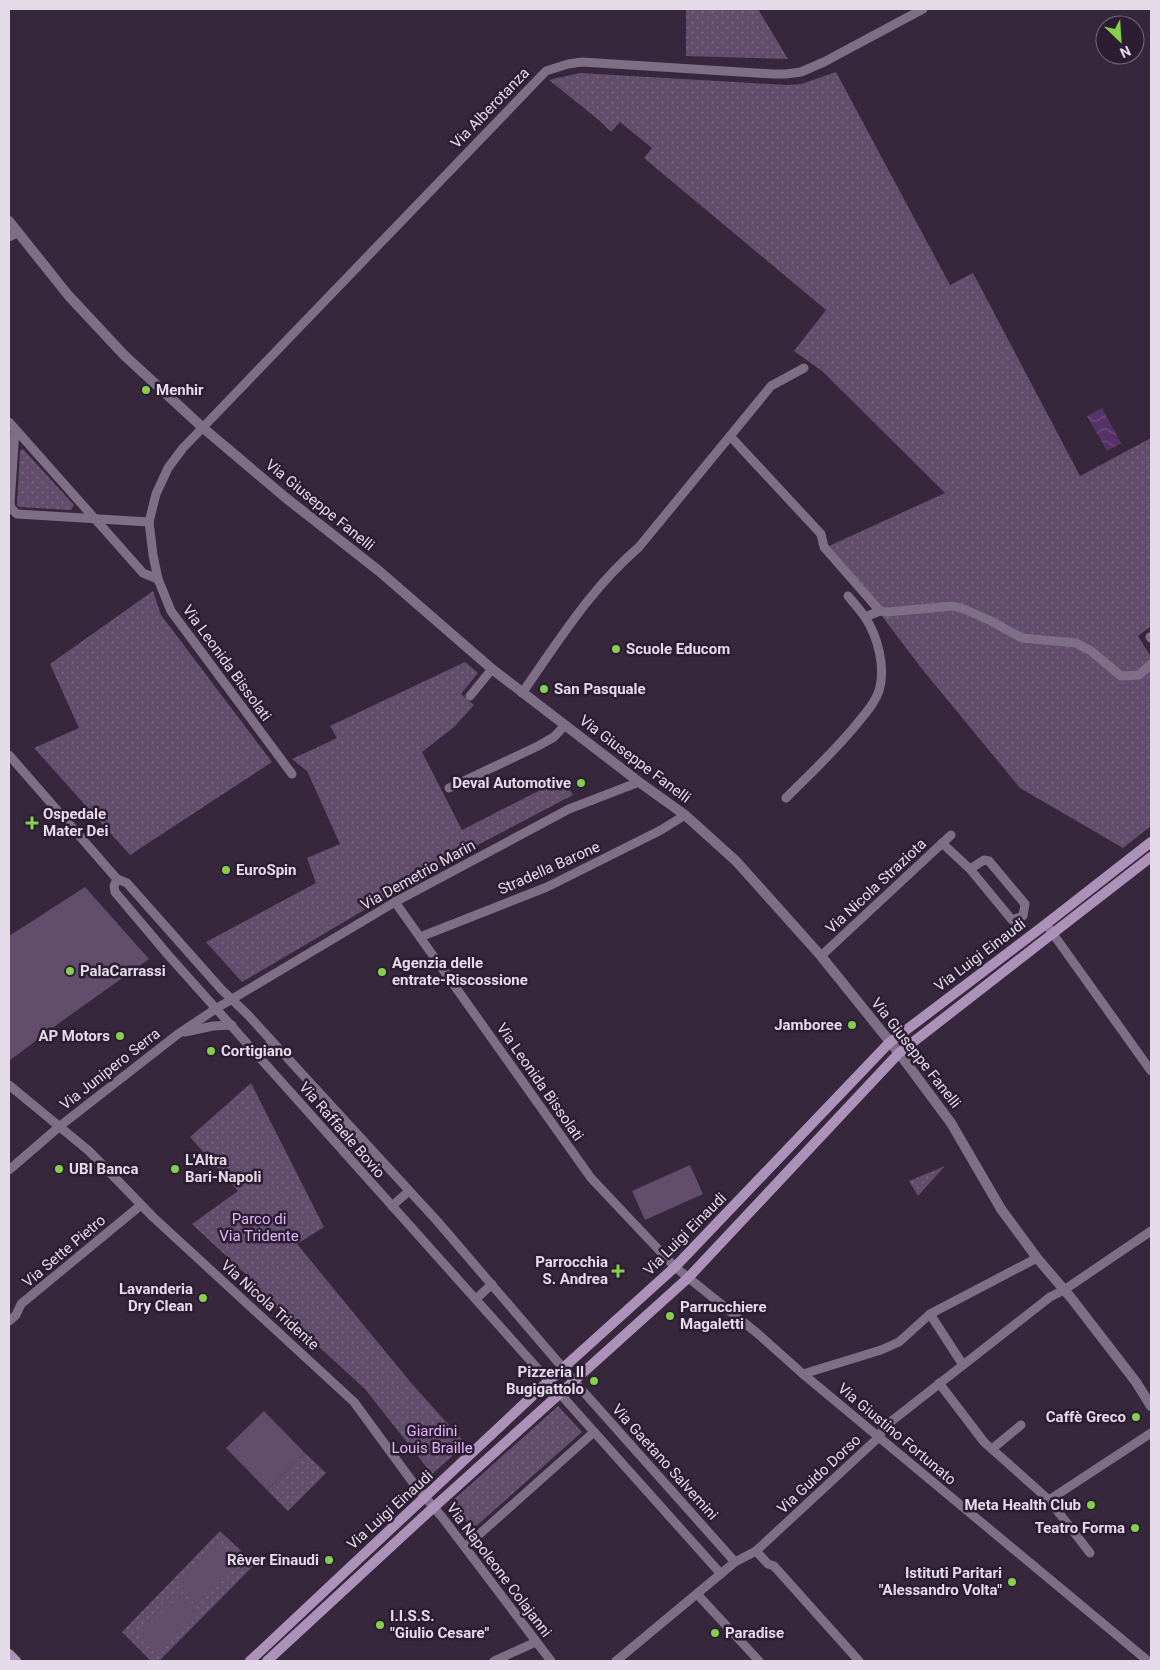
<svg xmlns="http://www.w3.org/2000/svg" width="1160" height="1670" font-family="Roboto,sans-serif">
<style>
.grass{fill:url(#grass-dots)}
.pitch{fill:#634d6d}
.water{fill:url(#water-waves)}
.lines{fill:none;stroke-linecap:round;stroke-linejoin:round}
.minor{stroke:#7e6e86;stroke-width:9}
.tertiary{stroke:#7e6e86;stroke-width:10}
.secondary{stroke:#ac92b9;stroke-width:10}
.poi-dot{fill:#84cf4d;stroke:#2c1d33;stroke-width:2}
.labels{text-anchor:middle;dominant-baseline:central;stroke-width:5;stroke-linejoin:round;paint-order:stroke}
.street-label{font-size:15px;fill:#e4dae8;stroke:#2c1d33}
.poi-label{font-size:15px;font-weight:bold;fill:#e4dae8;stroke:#2c1d33;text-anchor:start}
.park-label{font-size:15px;fill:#e0b6f5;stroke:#2c1d33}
</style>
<defs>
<pattern id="grass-dots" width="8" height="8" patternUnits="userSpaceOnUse" patternTransform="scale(1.25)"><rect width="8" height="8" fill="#634d6d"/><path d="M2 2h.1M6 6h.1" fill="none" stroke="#796682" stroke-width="1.8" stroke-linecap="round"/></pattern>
<pattern id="water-waves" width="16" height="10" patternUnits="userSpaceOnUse" patternTransform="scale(1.25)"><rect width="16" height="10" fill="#563366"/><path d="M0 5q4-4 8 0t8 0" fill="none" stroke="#6e507c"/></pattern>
</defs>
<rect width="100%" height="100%" fill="#36273d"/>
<g class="grass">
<path d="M 686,9 L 758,9 L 788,59 L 686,56 Z"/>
<path d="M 836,72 L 950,285 L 973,273 L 1080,476 L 1151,438 L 1151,626 L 1138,636 L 1151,657 L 1151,826 L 1123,848 L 1020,788 L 922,669 L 829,546 L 945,493 L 822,371 L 794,351 L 826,310 L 644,158 L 652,148 L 620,122 L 611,132 L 600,121 L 549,80 L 580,73 L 786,85 L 801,84 Z"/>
<path d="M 23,449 L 74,505 L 71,510 L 19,507 L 17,505 L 20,451 Z"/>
<path d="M 153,591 L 161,615 L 272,762 L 130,855 L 34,748 L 79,728 L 50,664 Z"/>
<path d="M 465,662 L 478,673 L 461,694 L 474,705 L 454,727 L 422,752 L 462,830 L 562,779 L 573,795 L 449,860 L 242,982 L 206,942 L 316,883 L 307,858 L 340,844 L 307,771 L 292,759 L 337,738 L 330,726 Z"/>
<path d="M 251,1083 L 324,1227 L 297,1244 L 412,1384 L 466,1444 L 432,1474 L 365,1389 L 260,1293 L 253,1281 L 192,1224 L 238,1191 L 190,1137 Z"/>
<path d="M 945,1166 L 918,1196 L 909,1181 Z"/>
<path d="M 558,1406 L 582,1432 L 473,1529 L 450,1503 Z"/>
<path d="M 305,1453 L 326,1473 L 288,1511 L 267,1490 Z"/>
<path d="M 220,1531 L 255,1564 L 159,1661 L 151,1661 L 122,1632 Z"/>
</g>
<g class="pitch">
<path d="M 85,887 L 149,959 L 62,1021 L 9,1061 L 9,936 Z"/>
<path d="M 690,1165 L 703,1194 L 645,1220 L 632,1191 Z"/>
<path d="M 264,1411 L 305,1453 L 267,1490 L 226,1448 Z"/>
<path d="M 216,1545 L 234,1563 L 195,1604 L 176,1585 Z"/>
<path d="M 179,1596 L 198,1615 L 158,1654 L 139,1635 Z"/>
</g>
<path class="water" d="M 1102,408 L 1121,443 L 1107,451 L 1087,416 Z"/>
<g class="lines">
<g class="minor">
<path d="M 9,237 L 17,233"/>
<path d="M 9,422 L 143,573 L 158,579"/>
<path d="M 15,430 L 10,503 L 11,508 L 17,514 L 149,522"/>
<path d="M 730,436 L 821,534 L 824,547 L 880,611"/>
<path d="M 865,617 L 880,611 L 887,612 L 953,606 L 964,609 L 991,621 L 1022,638 L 1076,643 L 1091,651 L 1121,676 L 1139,675 L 1151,664"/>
<path d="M 1150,637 L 1151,638"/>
<path d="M 522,693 C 558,642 591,588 639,547 L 771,386 L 804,368"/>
<path d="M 470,696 L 492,669"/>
<path d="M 9,755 L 117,879 L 127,883 L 221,989 L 248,1015 L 438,1222 L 581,1389 L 735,1562"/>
<path d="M 292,774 L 171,611 L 158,579 L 153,555 L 149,522 L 156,494 L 168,468 L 183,448 L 546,71 L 568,64 L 582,62 L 773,74 L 786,74 L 801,72 L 824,62 L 923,9"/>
<path d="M 449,788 L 538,746 L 554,737 L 565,725"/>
<path d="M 786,798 C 811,773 838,748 860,720 C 867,712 875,702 879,691 C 886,668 878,637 865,617 C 860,610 854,603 848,596"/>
<path d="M 942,843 L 970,869 L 1012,920 L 1023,916 L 1025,904 L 989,861 L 984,860 L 970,869"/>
<path d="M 117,879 L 114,886 L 115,892 L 169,956 L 721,1574"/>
<path d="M 395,902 L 591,1178 L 675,1267 L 757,1333 L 803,1374 L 1148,1661"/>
<path d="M 1046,924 L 1151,1071"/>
<path d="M 420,937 L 547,887 L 661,830 L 685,815"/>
<path d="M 821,956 L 951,835"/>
<path d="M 185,1032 L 213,1026 L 232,1025"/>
<path d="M 258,1055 L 272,1042"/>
<path d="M 9,1085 L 89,1151 L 153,1217 L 354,1402 L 414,1484 L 442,1517 L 551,1661"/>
<path d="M 9,1170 L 60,1126 L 178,1034 L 217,1008 L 395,902 L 569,809 L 639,782"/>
<path d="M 392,1206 L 409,1191"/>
<path d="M 476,1299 L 492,1284"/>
<path d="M 930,1314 L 963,1365"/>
<path d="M 9,1321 L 16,1315 L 21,1304 L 141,1205"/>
<path d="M 803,1374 L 881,1350 L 899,1342 L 930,1314 L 1037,1258"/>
<path d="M 939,1383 L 984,1442 L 1049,1500 L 1090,1553"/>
<path d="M 992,1449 L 1021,1425"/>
<path d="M 1049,1500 L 1151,1433"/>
<path d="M 465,1547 L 594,1432"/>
<path d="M 756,1551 L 768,1564 L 774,1566 L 859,1661"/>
<path d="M 697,1594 L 759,1661"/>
<path d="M 494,1661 L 536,1642"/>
<path d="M 616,1661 L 735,1562 L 756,1551 L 879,1437 L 884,1427 L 1050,1297 L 1064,1290 L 1151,1231"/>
</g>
<path class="tertiary" d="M 9,221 L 68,295 L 124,355 L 202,427 L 286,498 L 379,571 L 492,669 L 639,782 L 685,815 L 736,861 L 821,956 L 899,1053 L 951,1123 L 1001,1209 L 1037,1258 L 1072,1299 L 1136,1382 L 1151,1406"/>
<g class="secondary">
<path d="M 9,1654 L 16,1661"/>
<path d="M 250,1661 L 541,1388 L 675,1267 L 889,1043 L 1046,924 L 1151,842"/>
<path d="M 267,1661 L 423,1517 L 688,1278 L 899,1053 L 1151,857"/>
</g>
</g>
<g class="poi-dot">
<circle cx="146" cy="390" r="5"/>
<circle cx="616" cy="649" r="5"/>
<circle cx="544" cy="689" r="5"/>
<circle cx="581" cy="783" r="5"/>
<path d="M29.5 815.5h5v5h5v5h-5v5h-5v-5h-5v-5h5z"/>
<circle cx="226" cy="870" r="5"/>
<circle cx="70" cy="971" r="5"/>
<circle cx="382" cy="972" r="5"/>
<circle cx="852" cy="1025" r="5"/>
<circle cx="120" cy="1036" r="5"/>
<circle cx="211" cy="1051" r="5"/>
<circle cx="59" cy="1169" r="5"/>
<circle cx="175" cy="1169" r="5"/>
<path d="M615.5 1263.5h5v5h5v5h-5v5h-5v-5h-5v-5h5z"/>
<circle cx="203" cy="1298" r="5"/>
<circle cx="670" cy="1316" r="5"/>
<circle cx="594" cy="1381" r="5"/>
<circle cx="1136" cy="1417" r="5"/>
<circle cx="1091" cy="1505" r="5"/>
<circle cx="1135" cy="1528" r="5"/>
<circle cx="329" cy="1560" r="5"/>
<circle cx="1012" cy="1582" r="5"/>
<circle cx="380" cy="1625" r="5"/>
<circle cx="715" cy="1633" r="5"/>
</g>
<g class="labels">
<g class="street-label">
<text transform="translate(490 108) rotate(-46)">Via Alberotanza</text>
<text transform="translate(320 505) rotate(39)">Via Giuseppe Fanelli</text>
<text transform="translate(227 663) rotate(54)">Via Leonida Bissolati</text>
<text transform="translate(635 759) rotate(37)">Via Giuseppe Fanelli</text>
<text transform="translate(549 868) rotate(-24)">Stradella Barone</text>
<text transform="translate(418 875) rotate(-29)">Via Demetrio Marin</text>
<text transform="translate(876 886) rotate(-43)">Via Nicola Straziota</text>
<text transform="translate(980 955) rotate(-37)">Via Luigi Einaudi</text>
<text transform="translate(916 1053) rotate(52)">Via Giuseppe Fanelli</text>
<text transform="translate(110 1069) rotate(-38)">Via Junipero Serra</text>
<text transform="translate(540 1082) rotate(55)">Via Leonida Bissolati</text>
<text transform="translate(342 1130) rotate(49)">Via Raffaele Bovio</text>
<text transform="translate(685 1234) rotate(-45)">Via Luigi Einaudi</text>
<text transform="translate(64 1251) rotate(-40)">Via Sette Pietro</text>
<text transform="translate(270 1305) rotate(42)">Via Nicola Tridente</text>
<text transform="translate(897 1434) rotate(40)">Via Giustino Fortunato</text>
<text transform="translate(665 1462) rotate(48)">Via Gaetano Salvemini</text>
<text transform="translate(819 1474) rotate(-43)">Via Guido Dorso</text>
<text transform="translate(390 1510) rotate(-42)">Via Luigi Einaudi</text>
<text transform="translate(499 1570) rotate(53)">Via Napoleone Colajanni</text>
</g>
<g class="poi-label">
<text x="156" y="390">Menhir</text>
<text x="626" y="649">Scuole Educom</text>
<text x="554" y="689">San Pasquale</text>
<text x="571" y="783" text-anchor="end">Deval Automotive</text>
<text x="43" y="814">Ospedale<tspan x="43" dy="17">Mater Dei</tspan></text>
<text x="236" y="870">EuroSpin</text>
<text x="392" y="963">Agenzia delle<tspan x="392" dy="17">entrate-Riscossione</tspan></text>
<text x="80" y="971">PalaCarrassi</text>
<text x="842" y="1025" text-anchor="end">Jamboree</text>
<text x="110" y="1036" text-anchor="end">AP Motors</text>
<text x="221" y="1051">Cortigiano</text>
<text x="185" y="1160">L'Altra<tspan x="185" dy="17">Bari-Napoli</tspan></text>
<text x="69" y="1169">UBI Banca</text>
<text x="608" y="1262" text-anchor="end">Parrocchia<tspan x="608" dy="17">S. Andrea</tspan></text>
<text x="193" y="1289" text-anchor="end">Lavanderia<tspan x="193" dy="17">Dry Clean</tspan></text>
<text x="680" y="1307">Parrucchiere<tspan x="680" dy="17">Magaletti</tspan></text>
<text x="584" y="1372" text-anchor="end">Pizzeria Il<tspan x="584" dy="17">Bugigattolo</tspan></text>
<text x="1126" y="1417" text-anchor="end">Caffè Greco</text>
<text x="1081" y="1505" text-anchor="end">Meta Health Club</text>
<text x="1125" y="1528" text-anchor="end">Teatro Forma</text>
<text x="319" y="1560" text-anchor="end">Rêver Einaudi</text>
<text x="1002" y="1573" text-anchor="end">Istituti Paritari<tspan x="1002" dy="17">"Alessandro Volta"</tspan></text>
<text x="390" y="1616">I.I.S.S.<tspan x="390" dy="17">"Giulio Cesare"</tspan></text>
<text x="725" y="1633">Paradise</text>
</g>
<g class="park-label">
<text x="259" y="1219">Parco di<tspan x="259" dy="17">Via Tridente</tspan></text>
<text x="432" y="1431">Giardini<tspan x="432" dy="17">Louis Braille</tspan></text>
</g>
</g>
<rect width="1160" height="1670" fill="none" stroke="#e4dae8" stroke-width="20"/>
<g transform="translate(1120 40) rotate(155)"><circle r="24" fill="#2c1d33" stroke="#76697b"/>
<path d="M0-4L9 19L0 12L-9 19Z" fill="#84cf4d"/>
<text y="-8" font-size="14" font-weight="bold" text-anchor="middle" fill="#e4dae8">N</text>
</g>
</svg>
